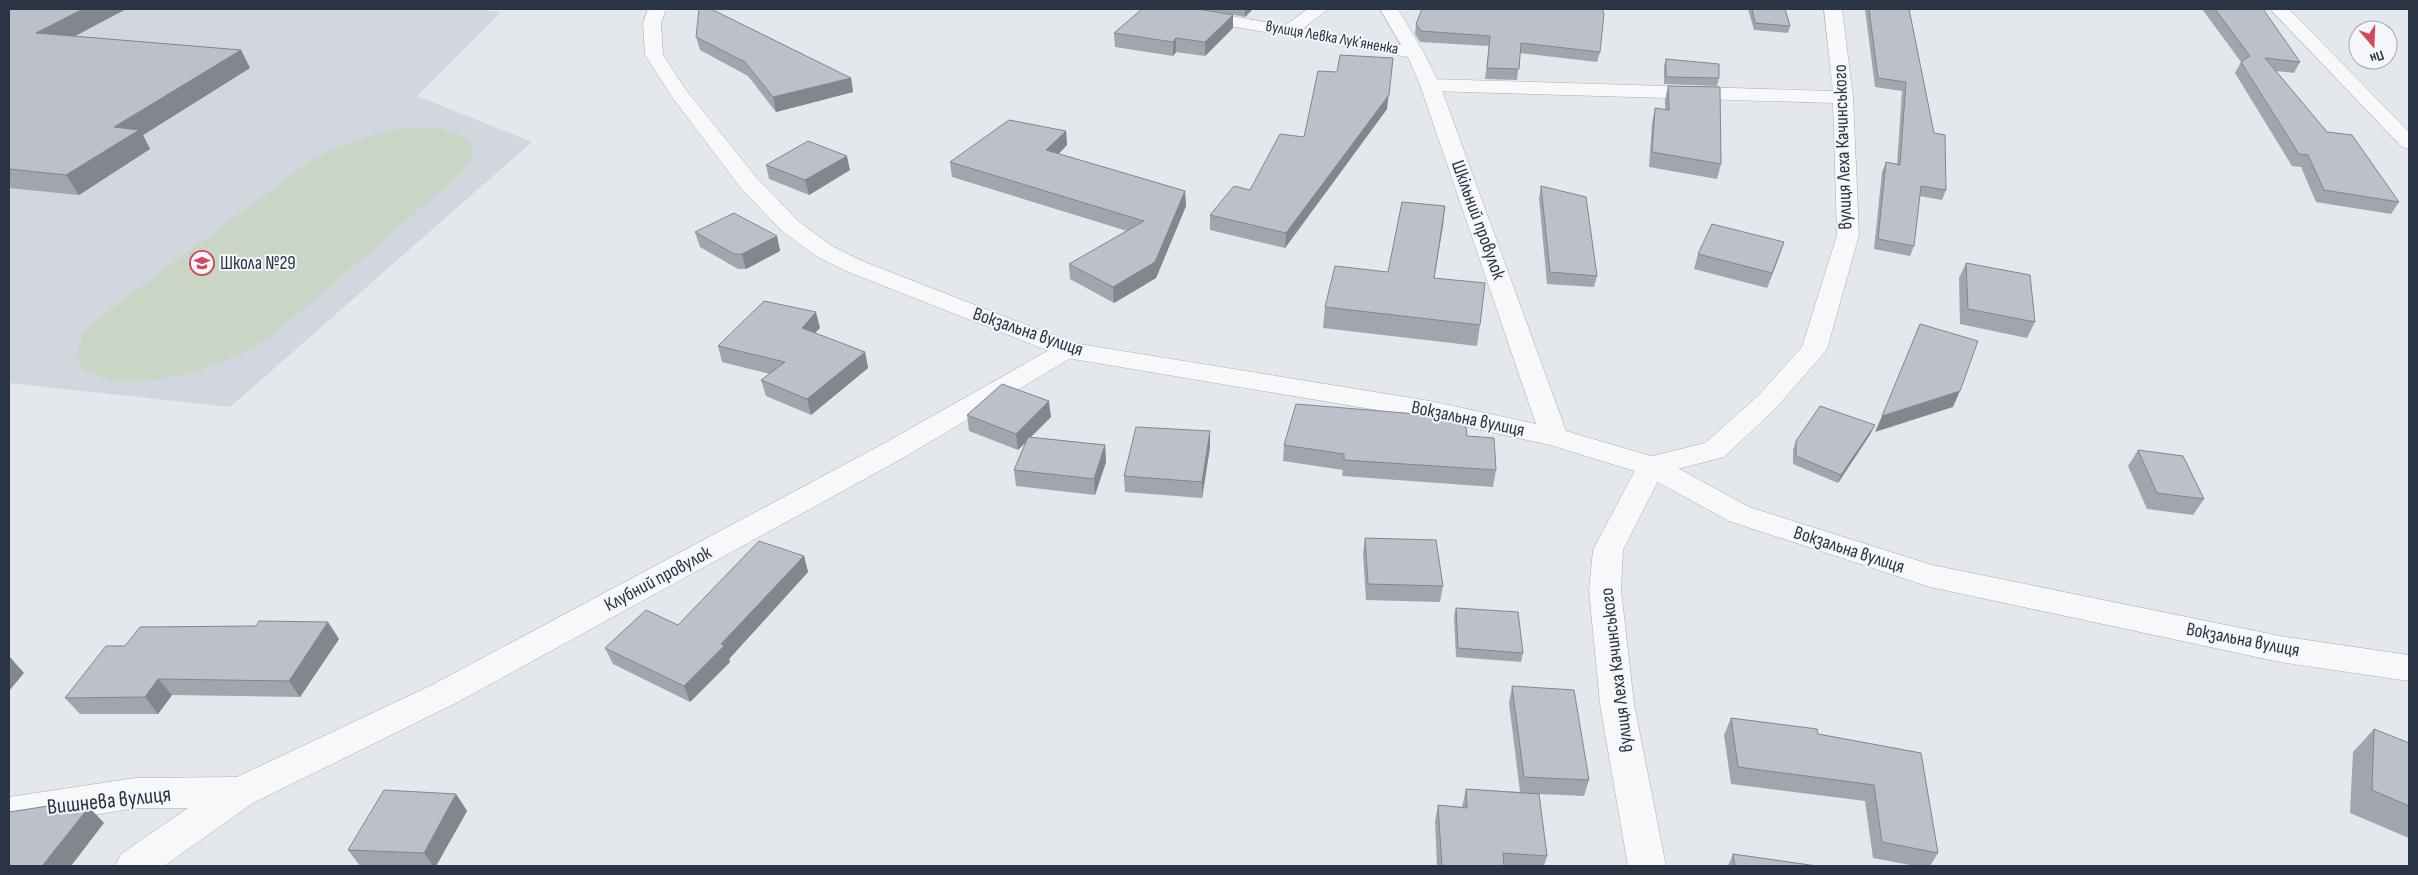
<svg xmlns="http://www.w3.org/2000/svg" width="2418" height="875" font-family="'Sofia Sans Condensed',sans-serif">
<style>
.built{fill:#d2d6de}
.green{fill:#c9d6c5}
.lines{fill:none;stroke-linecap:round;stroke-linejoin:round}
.minor-casing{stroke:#a9aeb7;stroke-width:1}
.tertiary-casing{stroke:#a9aeb7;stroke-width:1}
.minor{fill:#f7f8fa;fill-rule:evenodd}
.tertiary{fill:#f7f8fa;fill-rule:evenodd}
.wall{fill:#a1a5ae}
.shaded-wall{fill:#83868d}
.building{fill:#bbc0ca;stroke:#83868d}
.labels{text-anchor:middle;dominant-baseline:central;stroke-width:4;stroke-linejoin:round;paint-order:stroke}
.far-street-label{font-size:16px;fill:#2b3445;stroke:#f4f6f9}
.street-label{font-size:19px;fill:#2b3445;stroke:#f4f6f9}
.poi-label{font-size:19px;fill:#2b3445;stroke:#f4f6f9;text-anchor:start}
.near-street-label{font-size:22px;fill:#2b3445;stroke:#f4f6f9}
</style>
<rect width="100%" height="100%" fill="#e4e7ec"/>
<path class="built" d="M 9,9 L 473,9 L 501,12 L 417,96 L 532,142 L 230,407 L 9,383 Z"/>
<path class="green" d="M 405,128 C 431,128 453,126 473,145 L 472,159 L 458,176 L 273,335 L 238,356 L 195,372 L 150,381 L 111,381 L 84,370 L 76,355 L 84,333 L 107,312 L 313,159 C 343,143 372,134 405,128 Z"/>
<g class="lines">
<defs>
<g id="minor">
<path d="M 1308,9 L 1328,9 L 1296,34 L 1284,34 L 1281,30 L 1284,26 Z"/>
<path d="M 1380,9 L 1398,9 L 1424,53 L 1422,57 L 1408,57 Z"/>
<path d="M 1824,9 L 1842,9 L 1853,97 L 1859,235 L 1827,349 L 1823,354 L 1776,408 L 1724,457 L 1662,473 L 1623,550 L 1621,590 L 1634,704 L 1666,866 L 1628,866 L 1600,704 L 1589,590 L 1593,550 L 1641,459 L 1705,443 L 1758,396 L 1802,347 L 1837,235 L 1833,103 L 1430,91 L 1423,89 L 1420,85 L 1423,81 L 1430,79 L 1833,91 Z"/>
<path d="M 2270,9 L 2289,9 L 2409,132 L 2409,149 L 2402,147 Z"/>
<path d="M 1067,342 L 1076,345 L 1080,350 L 1076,355 L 903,458 L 456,703 L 253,803 L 164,866 L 115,866 L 121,854 L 188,808 L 135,808 L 9,829 L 9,797 L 135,778 L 237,777 L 432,685 L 883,444 L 1058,345 Z"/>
</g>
<path id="tertiary" d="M 648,9 L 666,9 L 661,23 L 663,55 L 686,90 L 756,177 L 798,221 L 832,246 L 862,261 L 1073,343 L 1430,401 L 1536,424 L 1420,85 L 1408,57 L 1161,14 L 1155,13 L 1152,9 L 1190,9 L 1422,49 L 1440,85 L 1566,431 L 1661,459 L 1749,507 L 1932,565 L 2280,636 L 2409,655 L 2409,681 L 2280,662 L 1930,587 L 1729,521 L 1641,473 L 1550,445 L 1430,419 L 1067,358 L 846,271 L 816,256 L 782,231 L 740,187 L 672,97 L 645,55 L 643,23 Z"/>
</defs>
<use href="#minor" class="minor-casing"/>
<use href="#tertiary" class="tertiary-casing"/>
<use href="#minor" class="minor"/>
<use href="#tertiary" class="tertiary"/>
</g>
<g class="wall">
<path d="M 9,9 L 126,9 L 75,36 L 241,50 L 250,68 L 143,135 L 150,149 L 79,195 L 9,188 Z"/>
<path d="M 1200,9 L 1253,9 L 1245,17 Z"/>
<path d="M 1748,9 L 1785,9 L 1790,26 L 1788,33 L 1754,30 Z"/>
<path d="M 1865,9 L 1909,9 L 1934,133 L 1946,190 L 1942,200 L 1919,196 L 1914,246 L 1910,256 L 1874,249 L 1882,172 L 1886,162 L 1897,164 L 1902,91 L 1875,87 Z"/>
<path d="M 2202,9 L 2263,9 L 2300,62 L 2294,73 L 2276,71 L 2327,132 L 2399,202 L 2391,214 L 2316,202 L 2301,167 L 2292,166 L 2235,73 L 2241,62 Z"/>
<path d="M 1416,24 L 1600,52 L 1597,62 L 1520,53 L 1517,80 L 1485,79 L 1489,46 L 1420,42 L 1415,34 Z"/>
<path d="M 1233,28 L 1205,56 L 1176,52 L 1173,56 L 1115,47 L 1114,33 Z"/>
<path d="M 696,37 L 851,78 L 853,92 L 776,112 L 748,76 L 700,50 Z"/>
<path d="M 1666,59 L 1719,78 L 1717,86 L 1664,84 L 1664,66 Z"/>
<path d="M 1668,86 L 1721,164 L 1717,179 L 1649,167 L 1652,123 L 1655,108 L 1665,110 L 1665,100 Z"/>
<path d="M 1387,109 L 1285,248 L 1210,230 L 1210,215 L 1250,190 L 1304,137 Z"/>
<path d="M 1066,131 L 1067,145 L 1058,154 L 1185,191 L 1186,206 L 1156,278 L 1114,303 L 1070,279 L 1069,264 L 1127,231 L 952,177 L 950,162 Z"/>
<path d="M 766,165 L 850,170 L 809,195 L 769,179 Z"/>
<path d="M 1541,186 L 1597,276 L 1594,287 L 1547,284 L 1539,198 Z"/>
<path d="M 1445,206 L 1434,278 L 1480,325 L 1477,346 L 1323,328 L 1325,307 L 1388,272 Z"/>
<path d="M 695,232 L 777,236 L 780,251 L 746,269 L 738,269 L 700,247 Z"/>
<path d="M 1784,242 L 1767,288 L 1694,269 L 1698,254 Z"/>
<path d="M 1966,263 L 2035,322 L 2027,338 L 1960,324 L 1959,278 Z"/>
<path d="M 820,328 L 815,333 L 865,352 L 868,368 L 811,415 L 766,396 L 761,380 L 770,374 L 722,362 L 718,346 Z"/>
<path d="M 967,415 L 1051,417 L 1030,437 L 1105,445 L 1106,462 L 1095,495 L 1016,486 L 1014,470 L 1026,442 L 1018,450 L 969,431 Z"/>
<path d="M 1871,433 L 1838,483 L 1793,464 L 1793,450 L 1796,441 Z"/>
<path d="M 1467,436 L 1496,470 L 1493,487 L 1342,476 L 1343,470 L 1283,461 L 1284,445 Z"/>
<path d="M 1210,447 L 1202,498 L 1125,492 L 1124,476 Z"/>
<path d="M 2138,450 L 2204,499 L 2193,515 L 2147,509 L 2128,466 Z"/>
<path d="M 1365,538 L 1443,586 L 1440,602 L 1366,600 L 1363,554 Z"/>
<path d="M 804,556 L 808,572 L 729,659 L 730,662 L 690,702 L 613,664 L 605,648 L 678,625 Z"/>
<path d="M 1456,608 L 1523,653 L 1521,662 L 1456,657 L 1454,616 Z"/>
<path d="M 339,639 L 300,697 L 172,695 L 158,714 L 80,714 L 65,698 L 125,646 Z"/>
<path d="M 1512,686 L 1589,780 L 1584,796 L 1539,794 L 1547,856 L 1544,866 L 1437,866 L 1435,821 L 1438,805 L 1462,807 L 1466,789 L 1520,792 L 1509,703 Z"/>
<path d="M 1731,718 L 1921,753 L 1938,853 L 1930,866 L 1915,866 L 1873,858 L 1865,801 L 1731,784 L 1724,735 Z"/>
<path d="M 2374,729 L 2409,743 L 2409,838 L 2350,813 L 2353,752 Z"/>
<path d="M 456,794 L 467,811 L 436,866 L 360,866 L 348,850 Z"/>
<path d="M 1733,854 L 1817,866 L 1728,866 Z"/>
</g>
<g class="shaded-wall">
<path d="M 83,9 L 126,9 L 47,51 L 36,33 Z"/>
<path d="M 1245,9 L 1253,9 L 1245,17 Z"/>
<path d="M 1233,15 L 1233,28 L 1205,56 L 1205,42 Z"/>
<path d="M 1176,38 L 1176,52 L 1173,56 L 1173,42 Z"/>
<path d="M 241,50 L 250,68 L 143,135 L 150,149 L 79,195 L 66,175 L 114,127 Z"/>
<path d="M 1393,58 L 1387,109 L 1285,248 L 1286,233 Z"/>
<path d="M 851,78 L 853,92 L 776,112 L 773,97 Z"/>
<path d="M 1066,131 L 1067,145 L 1048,165 L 1046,150 Z"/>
<path d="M 847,156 L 850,170 L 809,195 L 805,180 Z"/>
<path d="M 1185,191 L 1186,206 L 1156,278 L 1114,303 L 1113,287 Z"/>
<path d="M 1445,206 L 1443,226 L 1431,298 L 1434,278 Z"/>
<path d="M 777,236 L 780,251 L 746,269 L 742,254 Z"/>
<path d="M 1784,242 L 1779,257 L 1767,288 L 1772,273 Z"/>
<path d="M 816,312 L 820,328 L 805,343 L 802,328 Z"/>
<path d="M 865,352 L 868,368 L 811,415 L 807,399 Z"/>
<path d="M 1960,391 L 1953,407 L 1875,432 L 1882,416 Z"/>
<path d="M 1049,401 L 1051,417 L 1018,450 L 1016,434 Z"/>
<path d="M 1875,425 L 1871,433 L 1838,483 L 1841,475 Z"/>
<path d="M 1210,431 L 1210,447 L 1202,498 L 1202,482 Z"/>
<path d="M 1105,445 L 1106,462 L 1095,495 L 1094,479 Z"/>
<path d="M 804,556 L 808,572 L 729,659 L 730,662 L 690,702 L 684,686 L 721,644 Z"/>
<path d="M 328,622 L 339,639 L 300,697 L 289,681 Z"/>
<path d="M 9,656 L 24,673 L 9,691 Z"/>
<path d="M 158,679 L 172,695 L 158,714 L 145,697 Z"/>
<path d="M 456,794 L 467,811 L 436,866 L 433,866 L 424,853 Z"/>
<path d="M 89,807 L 104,823 L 71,866 L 42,866 Z"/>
</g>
<g class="building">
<path d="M 9,9 L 83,9 L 36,33 L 241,50 L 114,127 L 139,130 L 66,175 L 9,169 Z"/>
<path d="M 699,9 L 711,9 L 851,78 L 773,97 L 745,62 L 696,37 Z"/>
<path d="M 1142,9 L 1198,9 L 1233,15 L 1205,42 L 1176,38 L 1173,42 L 1114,33 Z"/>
<path d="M 1422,9 L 1602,9 L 1604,14 L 1600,52 L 1521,43 L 1519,69 L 1487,68 L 1490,36 L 1421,31 L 1416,24 Z"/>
<path d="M 1752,9 L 1785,9 L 1790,26 L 1755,23 Z"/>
<path d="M 1869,9 L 1909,9 L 1934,133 L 1945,135 L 1946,190 L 1921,186 L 1914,246 L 1878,239 L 1886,162 L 1900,165 L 1906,82 L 1878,78 Z"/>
<path d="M 2215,9 L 2263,9 L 2300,62 L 2265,58 L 2327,132 L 2352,135 L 2399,202 L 2324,190 L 2308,155 L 2299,154 L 2241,62 L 2250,56 Z"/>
<path d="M 1340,55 L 1393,58 L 1389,95 L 1286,233 L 1210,215 L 1234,186 L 1250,190 L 1280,134 L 1304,137 L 1318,71 L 1337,72 Z"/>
<path d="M 1666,59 L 1719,64 L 1719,78 L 1666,77 Z"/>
<path d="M 1668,86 L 1720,87 L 1721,164 L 1652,152 L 1655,108 L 1669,110 Z"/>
<path d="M 1009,120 L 1066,131 L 1046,150 L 1185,191 L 1155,262 L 1113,287 L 1069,264 L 1144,221 L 950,162 Z"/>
<path d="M 808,141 L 847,156 L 805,180 L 766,165 Z"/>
<path d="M 1541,186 L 1586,197 L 1597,276 L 1550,272 Z"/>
<path d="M 1402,202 L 1445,206 L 1434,278 L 1485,283 L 1480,325 L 1325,307 L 1335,266 L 1388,272 Z"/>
<path d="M 734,213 L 777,236 L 742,254 L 734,254 L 695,232 Z"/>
<path d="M 1712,224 L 1784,242 L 1772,273 L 1698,254 Z"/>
<path d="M 1966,263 L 2030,275 L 2035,322 L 1968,309 Z"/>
<path d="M 764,301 L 816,312 L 802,328 L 865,352 L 807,399 L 761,380 L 785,362 L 718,346 Z"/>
<path d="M 1920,324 L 1978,341 L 1960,391 L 1882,416 Z"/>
<path d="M 1002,384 L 1049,401 L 1016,434 L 967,415 Z"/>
<path d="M 1296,404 L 1465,418 L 1467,436 L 1494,438 L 1496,470 L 1344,460 L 1344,454 L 1284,445 Z"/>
<path d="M 1820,406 L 1875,425 L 1841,475 L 1796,456 L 1796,441 Z"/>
<path d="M 1136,427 L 1210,431 L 1202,482 L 1124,476 Z"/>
<path d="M 1028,437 L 1105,445 L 1094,479 L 1014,470 Z"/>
<path d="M 2138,450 L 2183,456 L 2204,499 L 2157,493 Z"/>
<path d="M 1365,538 L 1436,540 L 1443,586 L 1368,584 Z"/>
<path d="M 759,541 L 804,556 L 721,644 L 724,646 L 684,686 L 605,648 L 646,610 L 678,625 Z"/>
<path d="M 1456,608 L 1518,612 L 1523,653 L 1458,648 Z"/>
<path d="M 259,621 L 328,622 L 289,681 L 158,679 L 145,697 L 65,698 L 106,646 L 125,646 L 140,627 L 256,626 Z"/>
<path d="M 1512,686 L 1574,690 L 1589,780 L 1524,777 Z"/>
<path d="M 1731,718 L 1817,729 L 1818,734 L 1921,753 L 1938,853 L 1882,842 L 1874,785 L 1738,767 Z"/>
<path d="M 2374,729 L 2409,743 L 2409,806 L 2372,790 Z"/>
<path d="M 1466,789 L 1539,794 L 1547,856 L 1503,853 L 1504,866 L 1442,866 L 1438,805 L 1467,808 Z"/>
<path d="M 384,790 L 456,794 L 424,853 L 348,850 Z"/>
<path d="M 48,806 L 89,807 L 42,866 L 9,866 L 9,812 Z"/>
<path d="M 1733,854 L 1817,866 L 1735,866 Z"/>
</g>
<defs>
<symbol id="school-ring" viewBox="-11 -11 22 22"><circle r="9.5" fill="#f4f6f9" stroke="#d1495b" stroke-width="1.5"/><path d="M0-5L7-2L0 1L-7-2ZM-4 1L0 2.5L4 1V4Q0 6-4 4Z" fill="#d1495b"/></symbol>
</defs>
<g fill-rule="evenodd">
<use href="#school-ring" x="188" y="249" width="28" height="28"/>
</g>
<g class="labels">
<g class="far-street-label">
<text transform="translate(1332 38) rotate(10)">вулиця Левка Лукʼяненка</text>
</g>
<g class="street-label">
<text transform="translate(1843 147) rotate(-92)">вулиця Леха Качинського</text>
<text transform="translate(1478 220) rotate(70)">Шкільний провулок</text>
<text transform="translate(1028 332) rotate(19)">Вокзальна вулиця</text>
<text transform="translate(1468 419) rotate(12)">Вокзальна вулиця</text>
<text transform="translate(1849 550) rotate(18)">Вокзальна вулиця</text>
<text transform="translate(658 579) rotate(-28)">Клубний провулок</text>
<text transform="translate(2243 640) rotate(11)">Вокзальна вулиця</text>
<text transform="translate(1617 670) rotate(-97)">вулиця Леха Качинського</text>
</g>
<g class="poi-label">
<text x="220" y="263">Школа №29</text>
</g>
<g class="near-street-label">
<text transform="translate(109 801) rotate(-6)">Вишнева вулиця</text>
</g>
</g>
<rect width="2418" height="875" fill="none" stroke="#2b3445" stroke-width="20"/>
<g transform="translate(2373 45) rotate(161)"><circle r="24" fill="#f4f6f9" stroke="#a4a8b1"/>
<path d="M0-4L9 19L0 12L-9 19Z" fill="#d1495b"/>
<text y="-8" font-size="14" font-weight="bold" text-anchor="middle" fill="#2b3445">Пн</text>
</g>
</svg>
